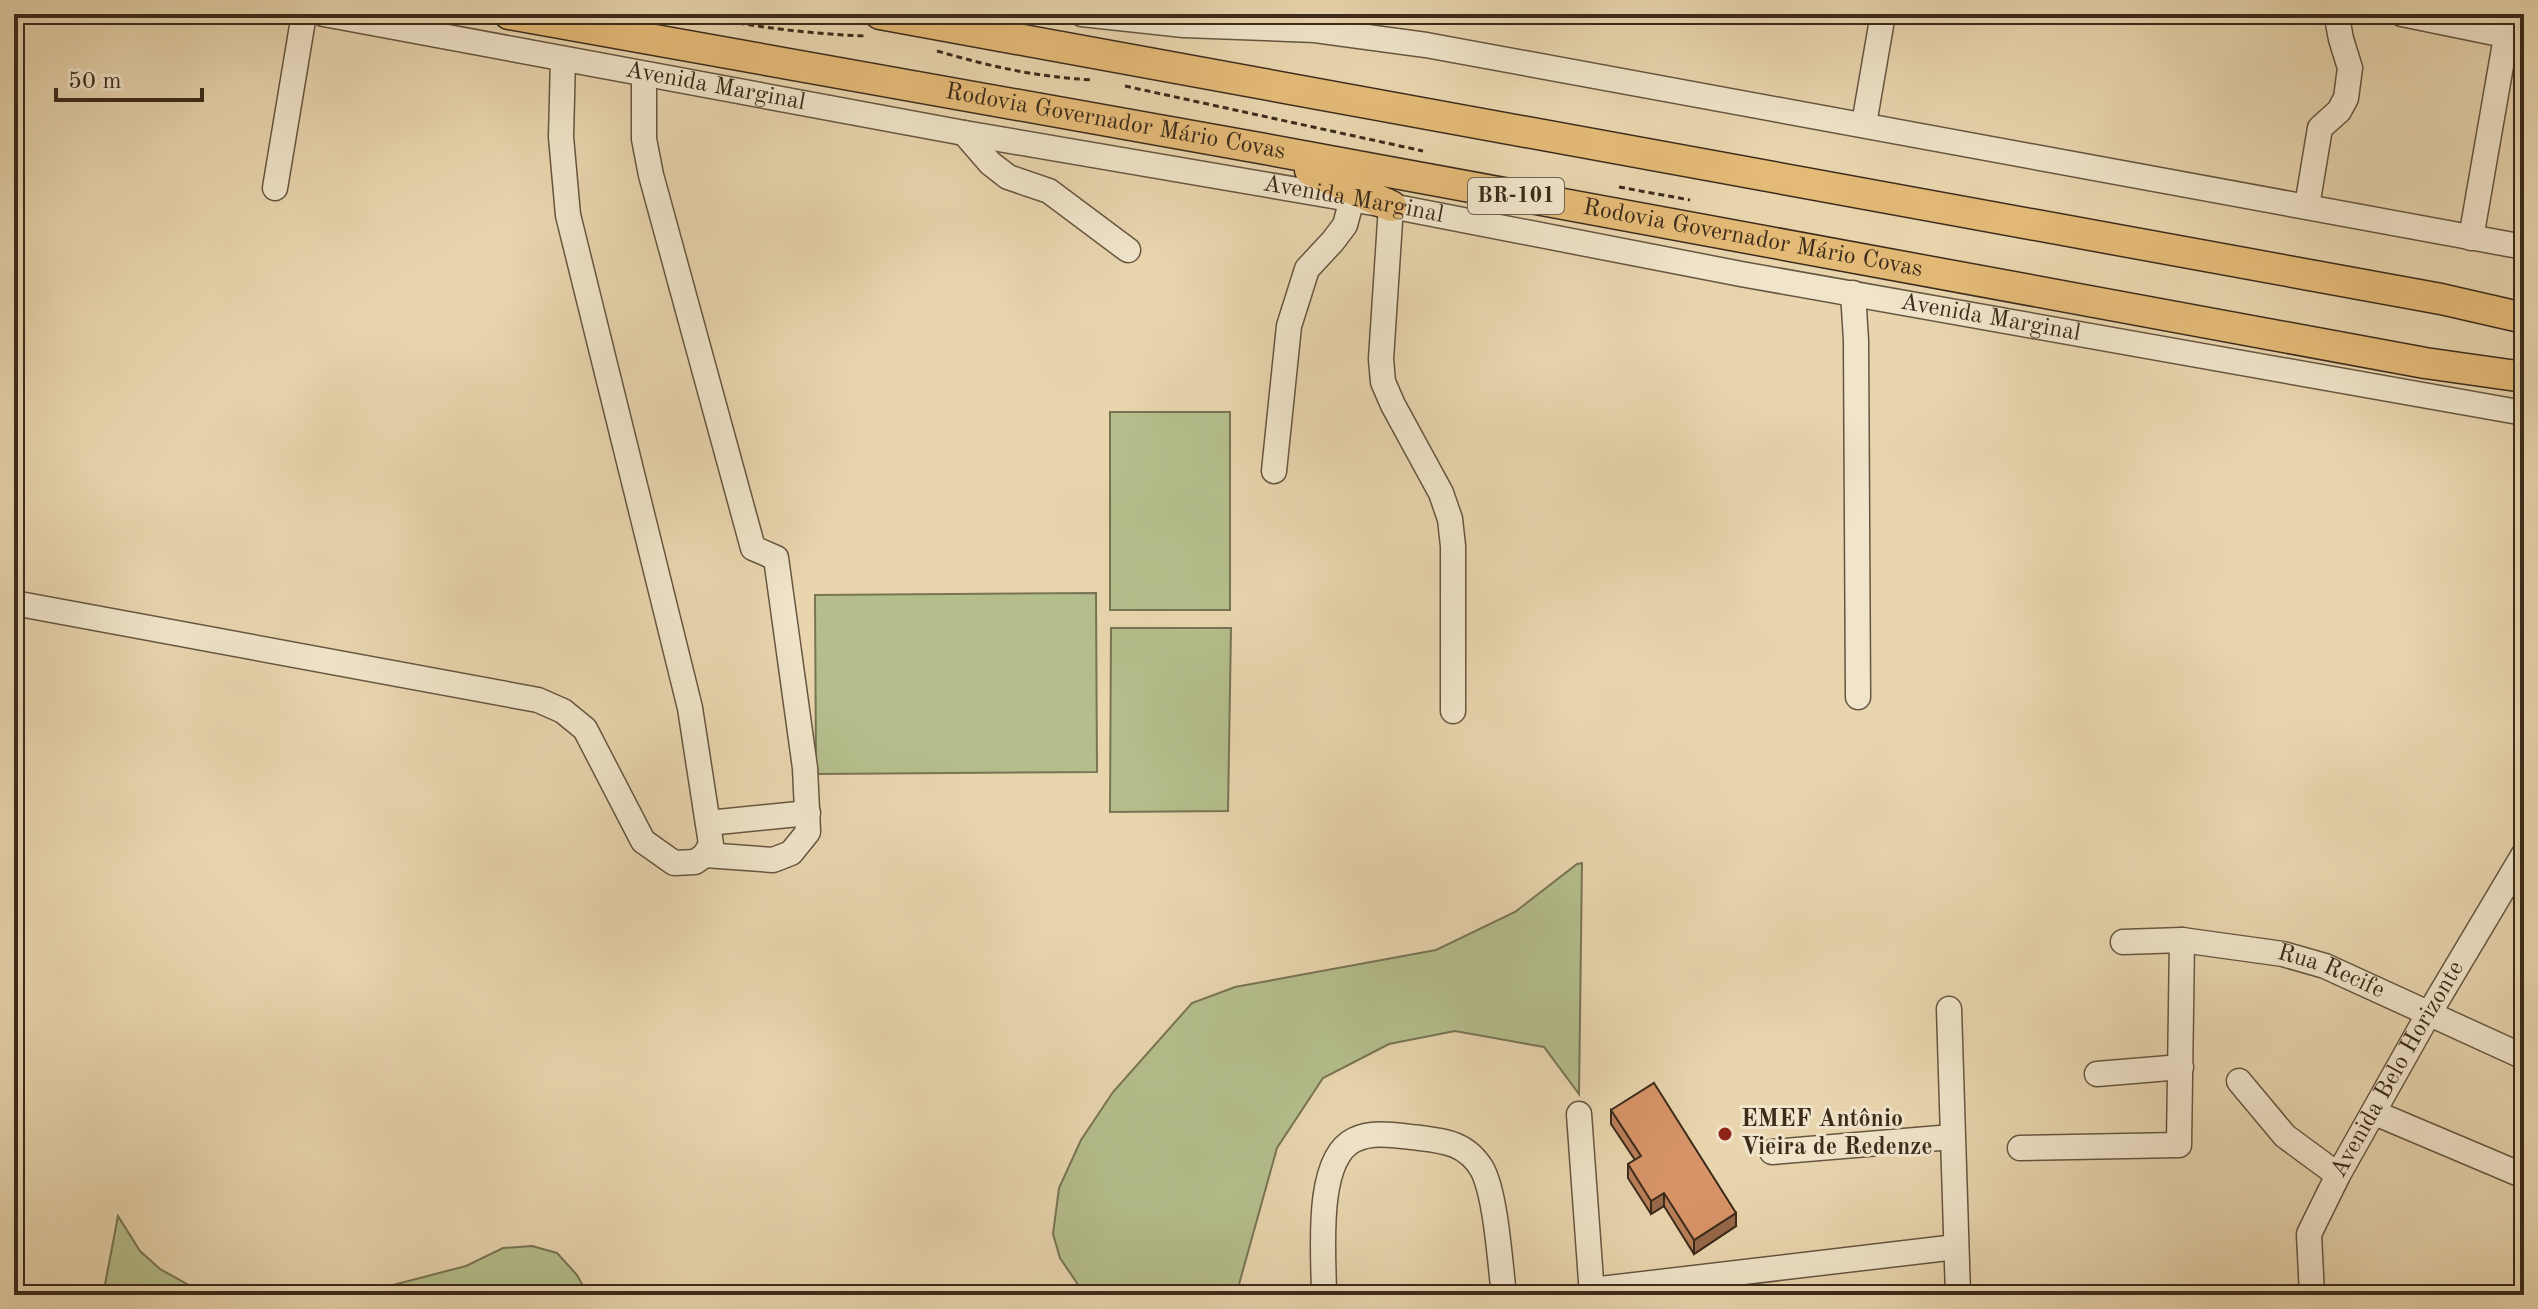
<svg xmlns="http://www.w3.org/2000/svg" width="2538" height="1309" font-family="'Old Standard TT',serif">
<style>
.green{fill:#b4be8c;stroke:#787454;stroke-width:2}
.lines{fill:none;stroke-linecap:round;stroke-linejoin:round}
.minor-casing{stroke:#665640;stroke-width:27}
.major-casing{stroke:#3b2b1b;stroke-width:33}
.path{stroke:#3b2b1b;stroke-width:3;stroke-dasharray:6 4;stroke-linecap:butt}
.minor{stroke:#f0e4ca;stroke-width:24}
.major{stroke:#e4ba77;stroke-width:30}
.wall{fill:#ba7f59;stroke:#3b2b1b;stroke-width:2}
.shaded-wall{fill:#976849;stroke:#3b2b1b;stroke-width:2}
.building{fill:#d89468;stroke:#3b2b1b;stroke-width:2}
.poi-dot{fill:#8f2418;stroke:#f0e4ca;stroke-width:3}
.labels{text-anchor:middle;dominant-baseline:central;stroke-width:6;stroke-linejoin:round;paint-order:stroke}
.shield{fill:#f0e4ca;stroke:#716250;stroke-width:2}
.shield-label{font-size:22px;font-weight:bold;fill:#3b2b1b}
.street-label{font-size:24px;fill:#3b2b1b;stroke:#f0e4ca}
.poi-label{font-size:24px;font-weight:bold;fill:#3b2b1b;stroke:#f0e4ca;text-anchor:start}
</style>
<rect width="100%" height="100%" fill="#e8d5ae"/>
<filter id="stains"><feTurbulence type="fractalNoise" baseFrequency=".0025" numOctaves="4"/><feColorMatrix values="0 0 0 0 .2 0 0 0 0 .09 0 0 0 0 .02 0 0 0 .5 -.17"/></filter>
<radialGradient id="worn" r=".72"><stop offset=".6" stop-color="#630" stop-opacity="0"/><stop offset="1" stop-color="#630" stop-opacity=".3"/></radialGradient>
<g class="green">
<rect x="1110" y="412" width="120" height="198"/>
<path d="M 1096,593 L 1097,772 L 816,774 L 815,595 Z"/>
<path d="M 1111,628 L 1231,628 L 1228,811 L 1110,812 Z"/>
<path d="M 1582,863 L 1579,1094 L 1544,1047 L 1455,1031 L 1389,1044 L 1323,1078 L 1277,1148 L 1236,1295 L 1085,1295 L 1060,1258 L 1053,1234 L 1059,1188 L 1081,1140 L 1113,1092 L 1192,1003 L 1235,987 L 1436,950 L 1515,912 L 1577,864 Z"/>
<path d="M 118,1216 L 140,1251 L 160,1269 L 207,1295 L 103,1295 Z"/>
<path d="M 532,1246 L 557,1253 L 577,1275 L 588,1295 L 327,1295 L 370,1291 L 466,1266 L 503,1248 Z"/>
</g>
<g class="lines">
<defs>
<g id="minor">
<path id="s1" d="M 324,14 L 964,133 L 1391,206 L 1741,274 L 2524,413"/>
<path d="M 1082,14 L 1184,25 L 1315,30 L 1426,45 L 2524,247"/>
<path d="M 2402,14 L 2524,39"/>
<path d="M 644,74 L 644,139 L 651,175 L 753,548 L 776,558 L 805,768 L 808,832 L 791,853 L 773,860 L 705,855"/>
<path d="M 1864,124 L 1883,14"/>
<path d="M 964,133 L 990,163 L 1008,177 L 1049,191 L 1128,250"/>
<path d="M 275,188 L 304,14"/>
<path d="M 1391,206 L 1381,359 L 1383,382 L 1393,405 L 1441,493 L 1450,519 L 1453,546 L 1453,711"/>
<path d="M 2307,206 L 2320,128 L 2339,111 L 2346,98 L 2350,68 L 2341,39 L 2338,23 L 2340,14"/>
<path d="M 2471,238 L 2510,14"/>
<path d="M 1853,293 L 1856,340 L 1858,697"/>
<path d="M 1274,471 L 1289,326 L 1307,269 L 1333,241 L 1345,225 L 1352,199"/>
<path d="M 14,603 L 538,700 L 563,711 L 585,729 L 643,841 L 674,863 L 695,862 L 705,855 L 711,844 L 690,708 L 568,215 L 561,137 L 563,59"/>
<path d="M 708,823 L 808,813"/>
<path id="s2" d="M 2123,942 L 2182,940 L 2283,954 L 2325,966 L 2524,1057"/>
<path d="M 1949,1009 L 1958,1295"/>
<path d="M 2097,1074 L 2181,1067"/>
<path d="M 2239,1081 L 2285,1136 L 2338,1175"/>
<path d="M 2375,1113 L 2524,1176"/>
<path d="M 1579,1114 L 1592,1295"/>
<path d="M 2020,1148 L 2179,1145 L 2182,940"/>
<path d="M 1772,1152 L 1952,1137"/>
<path d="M 1592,1290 L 1956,1247"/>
<path d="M 1324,1295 C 1324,1257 1314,1160 1354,1140 C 1373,1130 1399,1136 1420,1138 C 1446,1141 1467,1144 1482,1169 C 1496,1195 1500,1263 1504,1295"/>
<path id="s3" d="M 2312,1295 L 2309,1234 L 2338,1175 L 2424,1022 L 2524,854"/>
</g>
<g id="major">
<path id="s4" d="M 509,14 L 1265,149 L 2425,363 L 2524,377"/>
<path d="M 880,14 L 2441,299 L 2524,318"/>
<path d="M 1310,170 L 1391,206"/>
</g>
</defs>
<use href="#minor" class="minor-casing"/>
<use href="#major" class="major-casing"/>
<g class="path">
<path d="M 689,14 C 748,26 807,34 867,36"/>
<path d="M 937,51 C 993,67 1036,77 1094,80"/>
<path d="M 1125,86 L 1423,151"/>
<path d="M 1619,187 L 1690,200"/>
</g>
<use href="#minor" class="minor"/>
<use href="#major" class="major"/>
</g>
<path class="wall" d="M 1611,1110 L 1736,1226 L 1694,1254 L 1664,1206 L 1651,1214 L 1628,1178 L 1628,1164 L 1635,1160 L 1611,1124 Z"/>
<g class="shaded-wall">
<path d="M 1664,1193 L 1664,1206 L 1651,1214 L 1651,1201 Z"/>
<path d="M 1736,1213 L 1736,1226 L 1694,1254 L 1694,1240 Z"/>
</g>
<path class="building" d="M 1654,1083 L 1736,1213 L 1694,1240 L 1664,1193 L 1651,1201 L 1628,1164 L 1641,1156 L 1611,1110 Z"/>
<circle class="poi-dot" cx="1725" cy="1134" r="8"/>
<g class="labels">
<rect class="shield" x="1468" y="178" width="96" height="36" rx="6"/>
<g class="shield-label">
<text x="1516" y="196">BR-101</text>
</g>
<g class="street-label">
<text stroke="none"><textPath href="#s1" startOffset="398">Avenida Marginal</textPath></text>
<text stroke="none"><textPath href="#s4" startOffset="616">Rodovia Governador Mário Covas</textPath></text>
<text stroke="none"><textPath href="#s1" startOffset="1046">Avenida Marginal</textPath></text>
<text stroke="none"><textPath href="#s4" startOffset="1264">Rodovia Governador Mário Covas</textPath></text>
<text stroke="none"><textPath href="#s1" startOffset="1694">Avenida Marginal</textPath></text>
<text stroke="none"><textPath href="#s2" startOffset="212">Rua Recife</textPath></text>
<text stroke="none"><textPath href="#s3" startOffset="248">Avenida Belo Horizonte</textPath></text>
</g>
<g class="poi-label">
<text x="1741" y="1120">EMEF Antônio<tspan x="1741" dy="28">Vieira de Redenze</tspan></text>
</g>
</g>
<rect width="2538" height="1309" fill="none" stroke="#e8d5ae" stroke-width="48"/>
<rect x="16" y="16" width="2506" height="1277" fill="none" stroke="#3b2b1b" stroke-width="4"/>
<rect x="24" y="24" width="2490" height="1261" fill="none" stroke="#3b2b1b" stroke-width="2"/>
<path d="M56 88v12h146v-12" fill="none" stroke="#3b2b1b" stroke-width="4"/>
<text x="68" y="88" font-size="24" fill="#3b2b1b" stroke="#f0e4ca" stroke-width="6" paint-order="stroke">50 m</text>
<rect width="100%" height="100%" filter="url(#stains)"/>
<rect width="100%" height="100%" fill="url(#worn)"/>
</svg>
